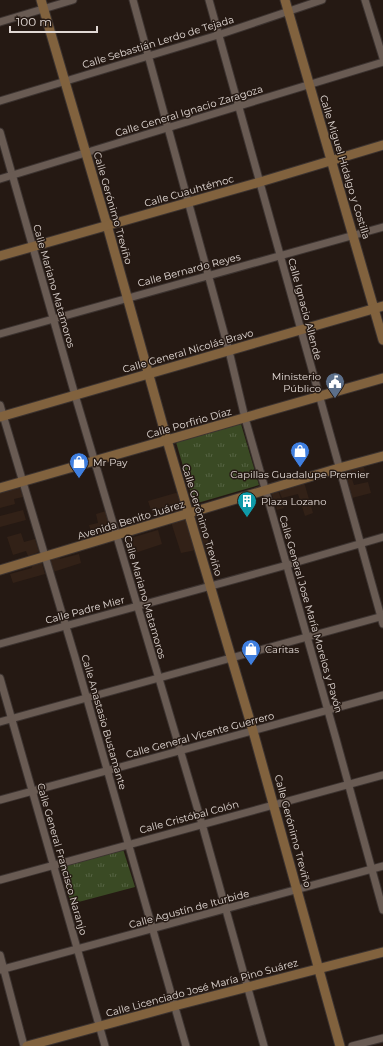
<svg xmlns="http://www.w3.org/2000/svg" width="383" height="1046" font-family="Montserrat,sans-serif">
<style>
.built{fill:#322117}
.park{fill:url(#park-tufts)}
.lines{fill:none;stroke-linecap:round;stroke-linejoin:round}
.street-casing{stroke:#3c3330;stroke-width:9}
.secondary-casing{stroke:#3c3330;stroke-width:11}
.street{stroke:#695b53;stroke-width:7}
.secondary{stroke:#81623e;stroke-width:9}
.labels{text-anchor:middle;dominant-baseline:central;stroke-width:3;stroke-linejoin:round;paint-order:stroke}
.street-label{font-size:10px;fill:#e1d8d4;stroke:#251913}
.poi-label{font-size:10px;fill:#e1d8d4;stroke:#251913;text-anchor:start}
</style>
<defs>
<pattern id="park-tufts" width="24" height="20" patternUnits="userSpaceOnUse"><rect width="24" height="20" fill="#3a4a24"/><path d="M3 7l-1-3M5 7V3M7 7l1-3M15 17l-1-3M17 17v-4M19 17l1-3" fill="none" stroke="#566343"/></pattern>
</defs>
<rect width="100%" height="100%" fill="#251913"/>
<g class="built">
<path d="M 363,464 L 365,471 L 358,473 L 358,477 L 352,479 L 354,485 L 368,482 L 371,493 L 352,498 L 344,469 Z"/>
<path d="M 304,482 L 313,513 L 305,516 L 298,494 L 282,498 L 279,491 Z"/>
<path d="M 19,484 L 23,497 L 14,499 L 15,504 L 0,508 L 0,490 L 2,492 L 8,491 Z"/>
<path d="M 278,490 L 284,508 L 277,510 L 271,492 Z"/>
<path d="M 179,492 L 184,510 L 176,513 L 174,507 L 152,513 L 148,501 Z"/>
<path d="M 23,510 L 26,520 L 0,527 L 0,516 Z"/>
<path d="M 106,511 L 112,530 L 92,535 L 89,525 L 98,523 L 96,514 Z"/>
<path d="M 200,515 L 209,544 L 213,543 L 214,549 L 206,552 L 195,516 Z"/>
<path d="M 186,518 L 196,550 L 181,553 L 171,522 Z"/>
<path d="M 158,530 L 162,544 L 129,555 L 124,540 Z"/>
<path d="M 21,533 L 24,542 L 35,539 L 39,552 L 28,556 L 26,551 L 13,555 L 7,537 Z"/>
<path d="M 79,554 L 81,563 L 53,572 L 49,558 L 59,555 L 60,559 Z"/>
<path d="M 41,560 L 45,574 L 13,583 L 10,574 L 32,568 L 31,563 Z"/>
</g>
<g class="park">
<path d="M 241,424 L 259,485 L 194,504 L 176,442 Z"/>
<path d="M 123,849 L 135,887 L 71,904 L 61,867 Z"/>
</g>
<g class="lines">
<defs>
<g id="street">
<path d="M 133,0 L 229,351 L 245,418 L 336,739 L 383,910"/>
<path d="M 209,0 L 383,624"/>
<path d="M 365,0 L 383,58"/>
<path d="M 0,22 L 73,0"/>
<path d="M 0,101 L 218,35 L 322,0"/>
<path d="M 0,132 L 75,395 L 202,824 L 264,1046"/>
<path d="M 0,179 L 383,62"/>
<path d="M 0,334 L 383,227"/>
<path d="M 0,405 L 75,657 L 186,1046"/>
<path d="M 0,644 L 287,565 L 383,537"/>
<path d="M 0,678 L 105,1046"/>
<path d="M 0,722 L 383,616"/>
<path d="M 0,800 L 383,695"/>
<path d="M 0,880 L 383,775"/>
<path d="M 0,955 L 24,1046"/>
<path d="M 0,970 L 383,866"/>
<path d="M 352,1046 L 383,1038"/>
</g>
<g id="secondary">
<path d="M 41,0 L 107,225 L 167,440 L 253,731 L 340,1046"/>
<path d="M 285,0 L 383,340"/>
<path d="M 0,256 L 260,182 L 383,145"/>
<path d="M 0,417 L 383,306"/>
<path d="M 0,488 L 383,378"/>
<path d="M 0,570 L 339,468 L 383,456"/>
<path d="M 27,1046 L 174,1006 L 383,952"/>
</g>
</defs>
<use href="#street" class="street-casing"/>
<use href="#secondary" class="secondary-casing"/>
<use href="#street" class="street"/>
<use href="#secondary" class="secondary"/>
</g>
<defs>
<symbol id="civic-pin" viewBox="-11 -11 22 30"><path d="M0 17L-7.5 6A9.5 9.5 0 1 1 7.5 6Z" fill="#5c6f8a" stroke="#251913"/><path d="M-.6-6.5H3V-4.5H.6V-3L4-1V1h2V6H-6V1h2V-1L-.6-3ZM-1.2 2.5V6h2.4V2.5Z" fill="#fff"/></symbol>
<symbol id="shop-pin" viewBox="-11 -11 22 30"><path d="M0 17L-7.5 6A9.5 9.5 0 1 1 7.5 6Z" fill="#3f7fe0" stroke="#251913"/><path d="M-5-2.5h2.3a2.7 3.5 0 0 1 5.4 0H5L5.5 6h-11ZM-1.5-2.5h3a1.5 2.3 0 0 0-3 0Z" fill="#fff"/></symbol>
<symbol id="building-pin" viewBox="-11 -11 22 30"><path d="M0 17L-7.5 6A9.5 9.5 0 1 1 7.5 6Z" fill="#0f9aa8" stroke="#251913"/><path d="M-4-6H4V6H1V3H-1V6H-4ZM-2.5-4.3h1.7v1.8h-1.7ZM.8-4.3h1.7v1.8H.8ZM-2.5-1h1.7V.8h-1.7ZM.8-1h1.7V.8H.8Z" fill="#fff"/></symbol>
</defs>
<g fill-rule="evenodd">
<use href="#civic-pin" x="324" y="371" width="22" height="30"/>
<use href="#shop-pin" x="289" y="440" width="22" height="30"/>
<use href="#shop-pin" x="68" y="451" width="22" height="30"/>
<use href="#building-pin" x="236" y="490" width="22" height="30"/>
<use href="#shop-pin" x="240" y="638" width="22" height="30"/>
</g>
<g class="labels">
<g class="street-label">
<text transform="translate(158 42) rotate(-17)">Calle Sebastián Lerdo de Tejada</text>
<text transform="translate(189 111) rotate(-17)">Calle General Ignacio Zaragoza</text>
<text transform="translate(345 167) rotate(73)">Calle Miguel Hidalgo y Costilla</text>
<text transform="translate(189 191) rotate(-16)">Calle Cuauhtémoc</text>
<text transform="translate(113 208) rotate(74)">Calle Gerónimo Treviño</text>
<text transform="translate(189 270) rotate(-15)">Calle Bernardo Reyes</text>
<text transform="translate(54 286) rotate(74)">Calle Mariano Matamoros</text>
<text transform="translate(305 309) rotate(75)">Calle Ignacio Allende</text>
<text transform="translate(188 351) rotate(-16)">Calle General Nicolás Bravo</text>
<text transform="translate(189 423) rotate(-16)">Calle Porfirio Díaz</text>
<text transform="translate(131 520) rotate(-17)">Avenida Benito Juárez</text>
<text transform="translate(202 520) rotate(73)">Calle Gerónimo Treviño</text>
<text transform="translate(145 597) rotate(74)">Calle Mariano Matamoros</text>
<text transform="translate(85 610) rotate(-15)">Calle Padre Mier</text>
<text transform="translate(311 614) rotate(74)">Calle General Jose María Morelos y Pavón</text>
<text transform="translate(104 722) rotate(74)">Calle Anastasio Bustamante</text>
<text transform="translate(200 735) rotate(-15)">Calle General Vicente Guerrero</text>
<text transform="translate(189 817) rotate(-15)">Calle Cristóbal Colón</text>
<text transform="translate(293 831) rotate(75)">Calle Gerónimo Treviño</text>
<text transform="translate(62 859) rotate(74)">Calle General Francisco Naranjo</text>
<text transform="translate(189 909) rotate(-15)">Calle Agustín de Iturbide</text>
<text transform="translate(202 988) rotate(-15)">Calle Licenciado José María Pino Suárez</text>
</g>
<g class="poi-label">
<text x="321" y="376" text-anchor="end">Ministerio<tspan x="321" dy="12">Público</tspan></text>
<text x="93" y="462">Mr Pay</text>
<text x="300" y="474" text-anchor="middle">Capillas Guadalupe Premier</text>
<text x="261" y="501">Plaza Lozano</text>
<text x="265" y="649">Caritas</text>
</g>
</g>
<path d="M10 26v6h87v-6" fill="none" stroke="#e1d8d4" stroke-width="2"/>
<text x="16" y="26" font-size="12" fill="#e1d8d4" stroke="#251913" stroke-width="3" paint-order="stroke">100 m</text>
</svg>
